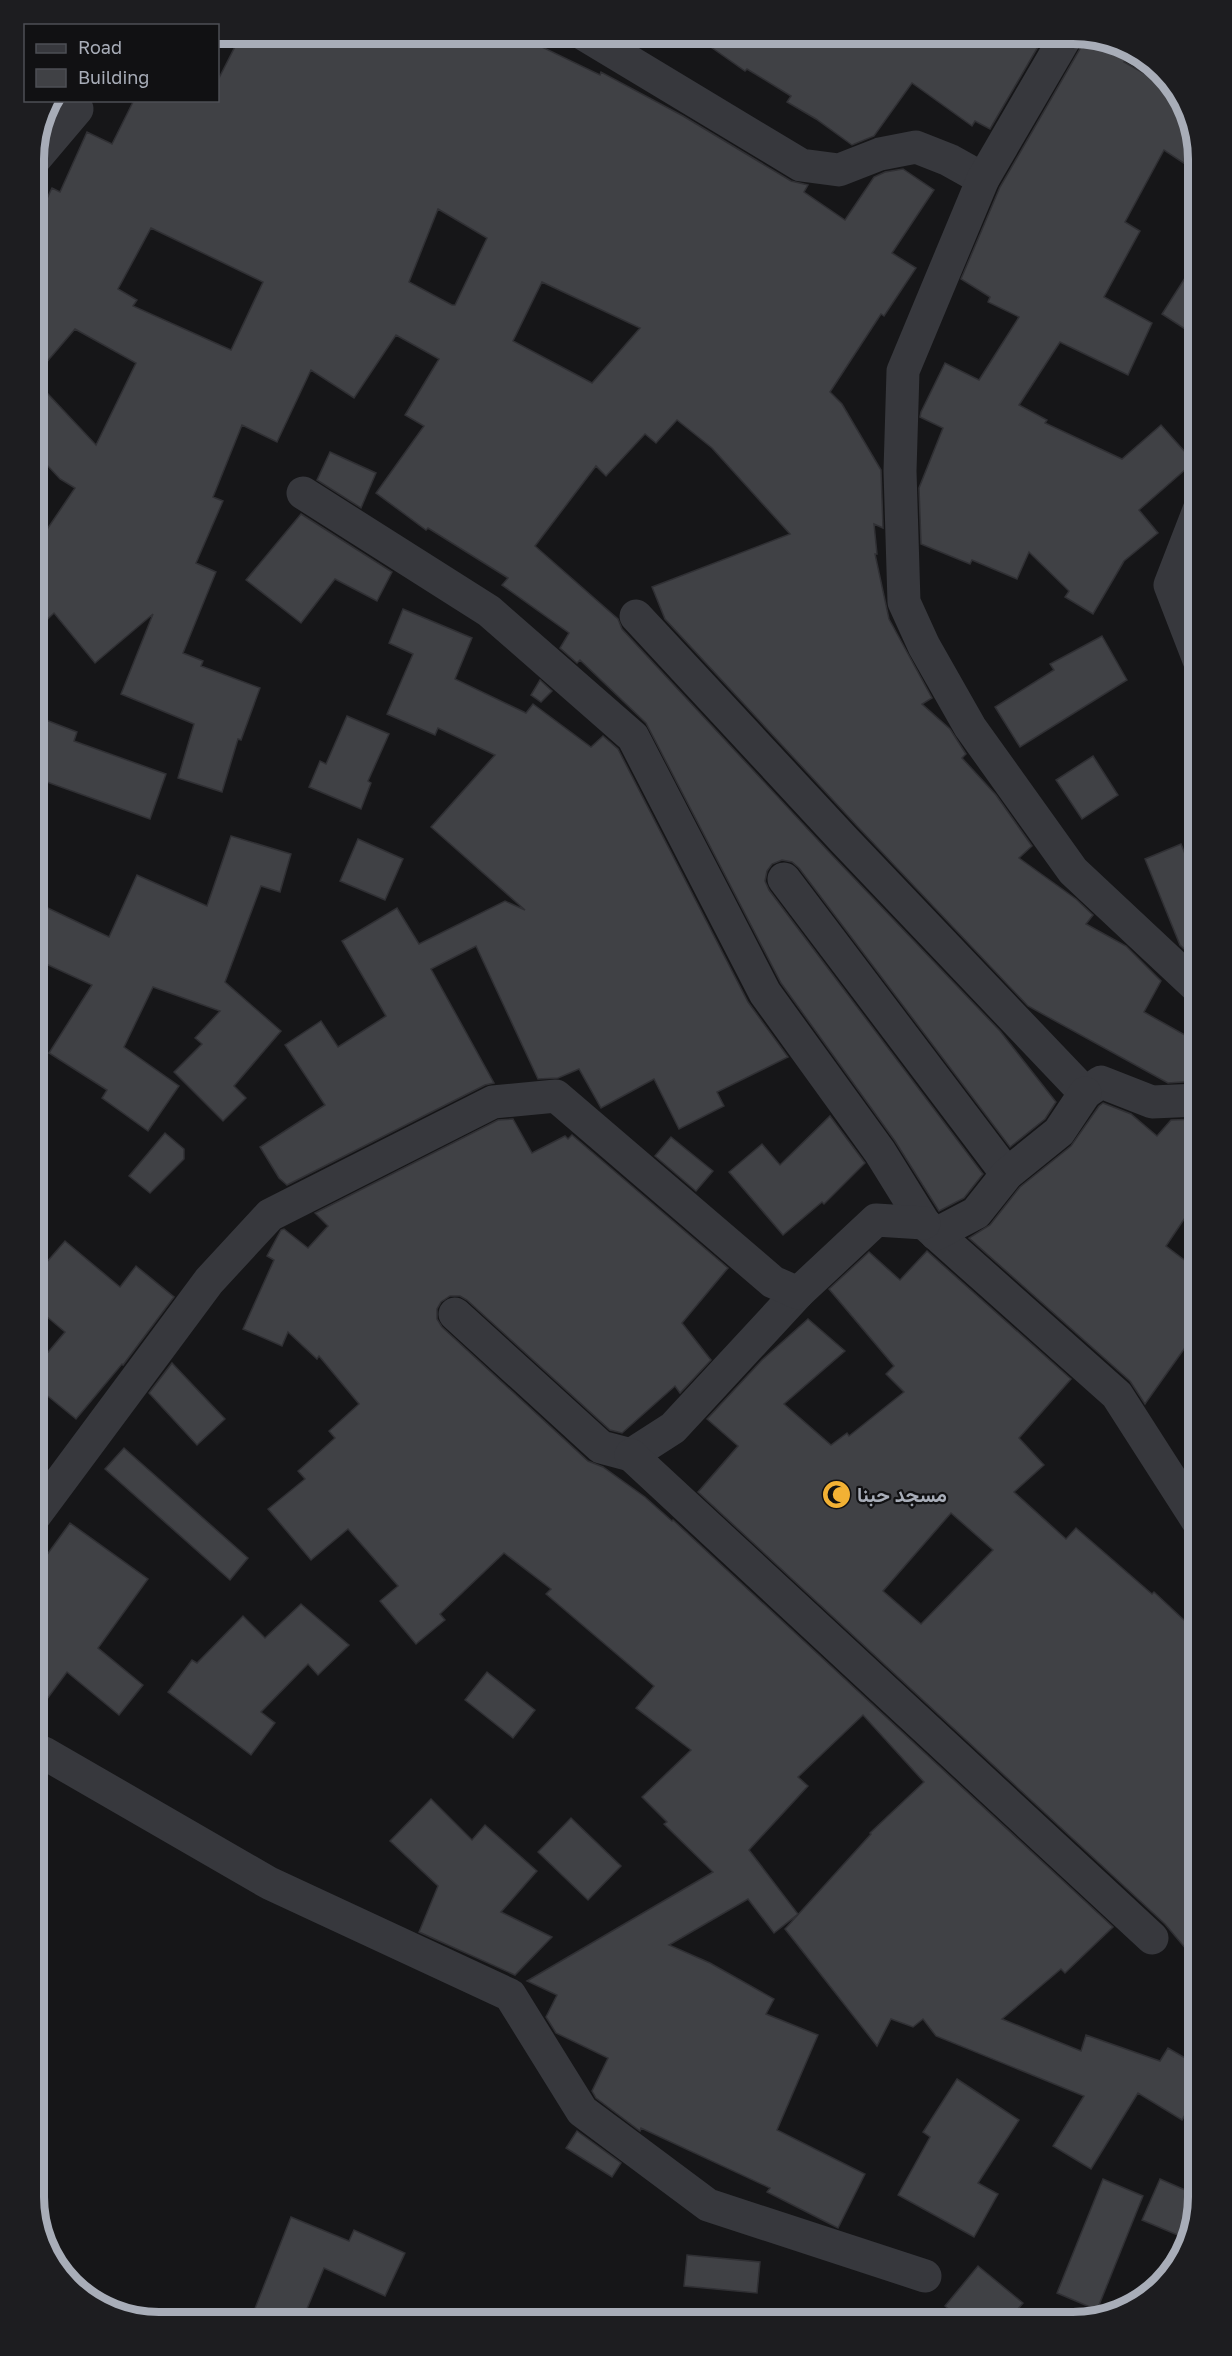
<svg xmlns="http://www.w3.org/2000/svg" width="1232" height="2356" font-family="'Golos Text',Vazirmatn,sans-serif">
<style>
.building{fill:#404145;stroke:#303034;stroke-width:1.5;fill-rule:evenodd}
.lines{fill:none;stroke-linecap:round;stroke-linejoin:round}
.street{stroke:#37383d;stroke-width:33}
.labels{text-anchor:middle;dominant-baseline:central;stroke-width:4.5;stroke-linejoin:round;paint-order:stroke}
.poi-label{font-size:20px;font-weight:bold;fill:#a8adb8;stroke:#111113;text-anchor:start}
.rim{fill:none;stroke:#a8adb8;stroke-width:8}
</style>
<rect width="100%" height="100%" fill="#161618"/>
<g class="building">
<path d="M 242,33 L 513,33 L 600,75 L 601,72 L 683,116 L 791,181 L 808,185 L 804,192 L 845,220 L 874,177 L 885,172 L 903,169 L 934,190 L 892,253 L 916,268 L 884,316 L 881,314 L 830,392 L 842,404 L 881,470 L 883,528 L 874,524 L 877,554 L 875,554 L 889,619 L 932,698 L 922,704 L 950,729 L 966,754 L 962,758 L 996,795 L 1032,846 L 1019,858 L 1076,899 L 1093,915 L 1086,924 L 1126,946 L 1161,981 L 1144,1012 L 1199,1043 L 1199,1078 L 1197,1081 L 1168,1083 L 1028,1006 L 858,827 L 665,619 L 652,587 L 790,534 L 712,448 L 677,420 L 656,443 L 645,434 L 606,476 L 596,466 L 535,546 L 618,619 L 622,629 L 830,853 L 1000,1031 L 1056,1102 L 1045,1119 L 1010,1147 L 799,868 L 792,862 L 782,860 L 772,864 L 767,871 L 765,881 L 769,890 L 983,1174 L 964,1198 L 939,1211 L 895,1141 L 781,983 L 646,723 L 580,660 L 577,663 L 560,648 L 569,633 L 502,585 L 508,578 L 428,528 L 426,530 L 376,493 L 424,426 L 405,415 L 439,359 L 396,335 L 354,398 L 311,370 L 277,442 L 242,425 L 213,497 L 223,501 L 196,563 L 216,572 L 183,653 L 203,661 L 201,666 L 260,688 L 241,740 L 238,739 L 222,792 L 178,778 L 194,724 L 121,694 L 153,614 L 95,663 L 54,613 L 33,633 L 33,550 L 75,488 L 60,479 L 33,450 L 33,228 L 52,188 L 60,192 L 87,132 L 112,144 L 134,100 L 218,100 L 218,80 ZM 438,209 L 487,238 L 455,305 L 452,305 L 409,282 ZM 151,228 L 263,282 L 231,350 L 133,306 L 137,300 L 118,289 ZM 542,282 L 640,328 L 592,383 L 513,341 ZM 75,329 L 136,363 L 96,445 L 33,378 Z"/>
<path d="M 691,33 L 1046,33 L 990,129 L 975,121 L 972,126 L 912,83 L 874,136 L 852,145 L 816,119 L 787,102 L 791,96 L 747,69 L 745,71 Z"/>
<path d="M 1086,35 L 1131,52 L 1124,62 L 1174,90 L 1189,110 L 1199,158 L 1199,173 L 1164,150 L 1125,222 L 1140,231 L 1104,297 L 1152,323 L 1128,375 L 1060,342 L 1019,405 L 1047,420 L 1045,423 L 1122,459 L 1161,425 L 1194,462 L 1139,510 L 1158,533 L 1124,561 L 1093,614 L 1065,597 L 1069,591 L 1029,552 L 1017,579 L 972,560 L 970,564 L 921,544 L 919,488 L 943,428 L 920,417 L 921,412 L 945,363 L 979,380 L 1019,317 L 988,302 L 990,297 L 961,279 L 1000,187 L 1084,42 Z"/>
<path d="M 1199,256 L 1199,307 L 1185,329 L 1162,314 Z"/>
<path d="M 330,452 L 376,473 L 361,508 L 317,480 Z"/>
<path d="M 301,514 L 392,572 L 377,601 L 335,579 L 301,623 L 246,580 Z"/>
<path d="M 403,609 L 472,638 L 455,679 L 526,713 L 533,704 L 591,747 L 603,736 L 618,749 L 748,1002 L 788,1057 L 717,1092 L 724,1106 L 679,1129 L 654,1079 L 601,1108 L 579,1069 L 558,1078 L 538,1079 L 476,946 L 431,969 L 494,1083 L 485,1085 L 287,1185 L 279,1178 L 260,1147 L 325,1105 L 285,1045 L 321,1021 L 338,1047 L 386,1016 L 342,941 L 397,908 L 419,944 L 505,901 L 525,910 L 431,827 L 495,755 L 438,728 L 435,735 L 387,714 L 413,654 L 389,643 Z"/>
<path d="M 1102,636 L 1127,680 L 1020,747 L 995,707 L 1054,670 L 1050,664 Z"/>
<path d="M 540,680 L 552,691 L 541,702 L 531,695 Z"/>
<path d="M 33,715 L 77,732 L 74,741 L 166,774 L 150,819 L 33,777 Z"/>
<path d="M 347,716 L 389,734 L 368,781 L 371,783 L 361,809 L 309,787 L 320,761 L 326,764 Z"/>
<path d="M 1093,756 L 1118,795 L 1082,819 L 1056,780 Z"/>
<path d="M 231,836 L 291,854 L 280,892 L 261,886 L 225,982 L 281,1031 L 234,1086 L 246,1098 L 223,1121 L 174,1072 L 202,1044 L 195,1038 L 220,1011 L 153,987 L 124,1047 L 179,1086 L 148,1131 L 102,1098 L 107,1090 L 49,1053 L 92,985 L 33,958 L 33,901 L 109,937 L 137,875 L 207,906 Z"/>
<path d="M 358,839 L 403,859 L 385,900 L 340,881 Z"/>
<path d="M 1181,844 L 1199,888 L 1199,963 L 1180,945 L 1145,859 Z"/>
<path d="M 1103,1103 L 1131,1114 L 1157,1136 L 1171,1120 L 1199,1119 L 1199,1197 L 1166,1246 L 1199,1271 L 1199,1328 L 1145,1404 L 1130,1381 L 969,1238 L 990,1225 L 1020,1187 L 1071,1146 L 1099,1106 Z"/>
<path d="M 830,1116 L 865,1163 L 824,1204 L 822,1202 L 783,1235 L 729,1172 L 762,1144 L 780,1165 Z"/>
<path d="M 513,1119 L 532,1153 L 565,1136 L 568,1139 L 572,1135 L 728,1268 L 682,1323 L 711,1360 L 680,1393 L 675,1386 L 622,1433 L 610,1430 L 467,1300 L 460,1296 L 450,1296 L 441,1302 L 437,1309 L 437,1319 L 442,1327 L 588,1461 L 603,1467 L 645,1497 L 672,1521 L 673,1520 L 1113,1927 L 1065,1973 L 1061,1969 L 1002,2019 L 1081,2051 L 1086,2035 L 1160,2061 L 1168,2048 L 1199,2066 L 1199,2092 L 1182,2120 L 1138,2093 L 1091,2169 L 1053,2146 L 1084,2096 L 936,2036 L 923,2019 L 913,2027 L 891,2019 L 877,2046 L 785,1929 L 871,1834 L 870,1833 L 924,1782 L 863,1715 L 798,1777 L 808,1786 L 749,1850 L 798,1914 L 774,1933 L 748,1899 L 669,1945 L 710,1963 L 774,1999 L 766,2014 L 818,2035 L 777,2130 L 865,2174 L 838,2228 L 767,2192 L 770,2188 L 641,2128 L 640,2131 L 596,2098 L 592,2091 L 608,2058 L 556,2033 L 546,2017 L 557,1995 L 527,1981 L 713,1872 L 664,1824 L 667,1822 L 642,1797 L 691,1750 L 636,1708 L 654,1686 L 546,1594 L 551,1589 L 504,1553 L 440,1614 L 445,1620 L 416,1644 L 380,1601 L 398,1586 L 348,1529 L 311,1560 L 268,1509 L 305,1479 L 298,1471 L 335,1438 L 329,1431 L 359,1404 L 319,1356 L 317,1359 L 288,1332 L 282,1346 L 243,1329 L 274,1260 L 267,1256 L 281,1230 L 284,1229 L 308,1248 L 328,1226 L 315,1213 L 498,1120 Z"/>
<path d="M 165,1133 L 184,1149 L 184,1159 L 150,1193 L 129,1176 Z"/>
<path d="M 671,1137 L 713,1171 L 696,1191 L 655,1156 Z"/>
<path d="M 65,1241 L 120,1287 L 136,1266 L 174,1297 L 123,1365 L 122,1364 L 76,1419 L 33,1384 L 33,1370 L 65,1332 L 33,1305 L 33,1278 Z"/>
<path d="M 927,1251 L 1071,1379 L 1019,1438 L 1044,1465 L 1014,1492 L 1066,1539 L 1076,1528 L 1152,1594 L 1154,1592 L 1199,1634 L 1199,1936 L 1186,1949 L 1165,1924 L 698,1492 L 738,1446 L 707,1419 L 762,1360 L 808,1319 L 845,1351 L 784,1404 L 831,1445 L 847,1433 L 849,1436 L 904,1392 L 886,1374 L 894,1366 L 829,1289 L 869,1252 L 900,1280 ZM 951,1513 L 993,1550 L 921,1624 L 883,1591 Z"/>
<path d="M 172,1363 L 225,1419 L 197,1445 L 149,1393 Z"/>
<path d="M 124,1448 L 248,1558 L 230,1580 L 105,1469 Z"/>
<path d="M 70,1523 L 148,1579 L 98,1648 L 143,1685 L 119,1715 L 67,1672 L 33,1718 L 33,1574 Z"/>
<path d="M 301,1604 L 349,1645 L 318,1675 L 308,1664 L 261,1712 L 275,1723 L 251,1755 L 168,1692 L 192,1660 L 197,1663 L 243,1616 L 265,1638 Z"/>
<path d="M 487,1672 L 535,1710 L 513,1738 L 465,1700 Z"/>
<path d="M 431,1799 L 472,1840 L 485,1825 L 537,1871 L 501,1912 L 552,1937 L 515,1975 L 419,1932 L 438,1886 L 390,1841 Z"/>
<path d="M 571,1818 L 621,1866 L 588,1900 L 538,1852 Z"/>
<path d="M 957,2079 L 1019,2120 L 978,2183 L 998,2194 L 974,2237 L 898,2195 L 930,2137 L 923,2132 Z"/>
<path d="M 577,2131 L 621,2163 L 612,2177 L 566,2148 Z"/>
<path d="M 1103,2179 L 1143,2196 L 1097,2310 L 1057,2293 Z"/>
<path d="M 1160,2179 L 1199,2196 L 1187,2239 L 1142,2220 Z"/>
<path d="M 291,2217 L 349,2241 L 354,2230 L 405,2253 L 385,2296 L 324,2268 L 301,2323 L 269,2323 L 252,2316 Z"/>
<path d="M 687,2255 L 760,2262 L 757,2293 L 684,2286 Z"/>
<path d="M 978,2266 L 1023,2303 L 1006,2323 L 965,2323 L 945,2306 Z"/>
</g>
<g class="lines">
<g class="street">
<path d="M 582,33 L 801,165 L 839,170 L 880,154 L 916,147 L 949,160 L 983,179"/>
<path d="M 1068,33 L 983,179 L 903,371 L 900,471 L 904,602 L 924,646 L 970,727 L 1073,871 L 1199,989"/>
<path d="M 33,161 L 77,109"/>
<path d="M 303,493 L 489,611 L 633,737 L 765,993 L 880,1152 L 924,1223 L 1117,1395 L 1199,1523"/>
<path d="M 636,616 L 844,840 L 1085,1093 L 1101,1082 L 1152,1102 L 1199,1100"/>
<path d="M 1199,660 L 1170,585 L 1199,510"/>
<path d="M 784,879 L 1007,1174"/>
<path d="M 936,1234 L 976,1213 L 1007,1174 L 1059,1132 L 1085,1093"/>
<path d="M 455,1314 L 601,1447 L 631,1455 L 673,1428 L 798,1293"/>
<path d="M 631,1455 L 1152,1938"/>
<path d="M 33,1518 L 209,1281 L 270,1215 L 493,1102 L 556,1096 L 773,1282 L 798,1293 L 876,1220 L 924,1223"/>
<path d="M 33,1755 L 44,1753 L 269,1883 L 510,1995 L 582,2111 L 708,2205 L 925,2276"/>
</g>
</g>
<defs>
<symbol id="mosque-disc" viewBox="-11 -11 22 22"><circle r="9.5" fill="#f2b134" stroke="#111113"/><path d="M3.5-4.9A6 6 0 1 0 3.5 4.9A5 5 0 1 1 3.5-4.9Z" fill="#111"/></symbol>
</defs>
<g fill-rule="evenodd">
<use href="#mosque-disc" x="820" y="1478" width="33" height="33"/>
</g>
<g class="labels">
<g class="poi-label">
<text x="857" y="1494">مسجد حبنا</text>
</g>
</g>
<path d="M0 0H1232V2356H0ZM159 44H1073A115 115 0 0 1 1188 159V2197A115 115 0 0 1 1073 2312H159A115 115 0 0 1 44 2197V159A115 115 0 0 1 159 44Z" fill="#1d1d20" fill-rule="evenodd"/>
<path class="rim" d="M159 44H1073A115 115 0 0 1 1188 159V2197A115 115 0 0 1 1073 2312H159A115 115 0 0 1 44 2197V159A115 115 0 0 1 159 44Z"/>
<rect x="24" y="24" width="195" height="78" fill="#111113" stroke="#4d4f55" stroke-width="1.5"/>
<rect x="36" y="44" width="30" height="9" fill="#37383d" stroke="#4d4f55" stroke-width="1.5"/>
<text x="78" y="54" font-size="18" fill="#a8adb8">Road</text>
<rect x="36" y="69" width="30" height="18" fill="#404145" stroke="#4d4f55" stroke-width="1.5"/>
<text x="78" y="84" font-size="18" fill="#a8adb8">Building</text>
</svg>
